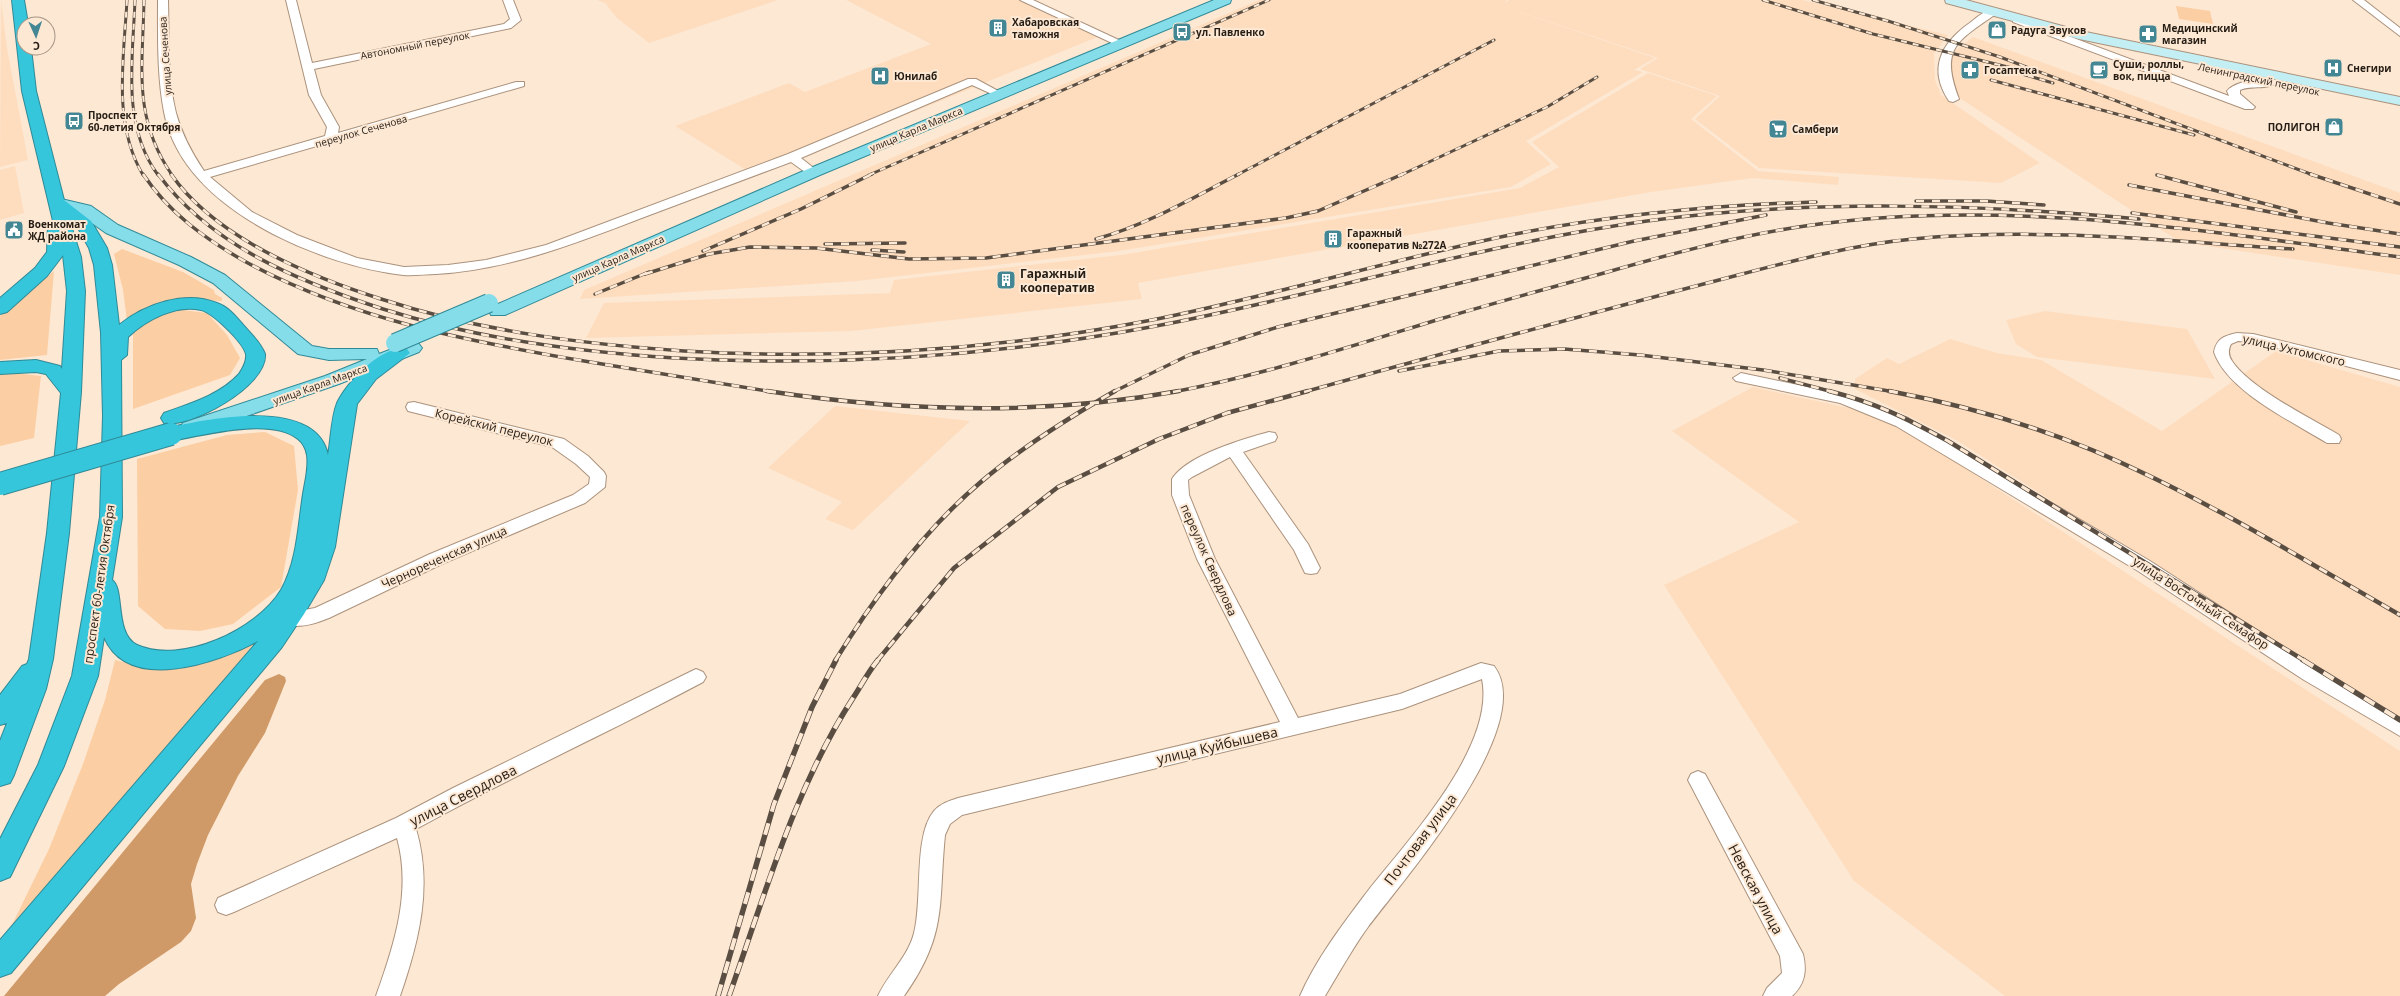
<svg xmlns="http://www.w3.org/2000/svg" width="2400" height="996" font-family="'Open Sans',sans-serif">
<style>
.built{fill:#feddbf}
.green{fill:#fccea3}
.forest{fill:#cf9a67}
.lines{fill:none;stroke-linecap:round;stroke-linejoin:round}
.street-casing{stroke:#ab927c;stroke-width:2}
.secondary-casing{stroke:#ab927c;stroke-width:2}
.primary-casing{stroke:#308a96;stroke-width:2}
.highway-casing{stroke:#308a96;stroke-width:2}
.street{fill:#fff;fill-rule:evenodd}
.secondary{fill:#c3eef4;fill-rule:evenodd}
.primary{fill:#86ddea;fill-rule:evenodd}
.highway{fill:#36c6dc;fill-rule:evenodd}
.rail-far3-casing{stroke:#5a4e42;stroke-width:3}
.rail-far2-casing{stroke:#5a4e42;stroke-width:3.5}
.rail-far1-casing{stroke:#5a4e42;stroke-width:4.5}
.rail-casing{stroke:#5a4e42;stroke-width:5.5}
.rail-far3{stroke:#fde8d4;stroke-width:2;stroke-dasharray:6;stroke-linecap:butt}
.rail-far2{stroke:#fde8d4;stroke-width:2.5;stroke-dasharray:8;stroke-linecap:butt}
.rail-far1{stroke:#fde8d4;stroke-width:3;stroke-dasharray:9;stroke-linecap:butt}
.rail{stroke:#fde8d4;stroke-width:4;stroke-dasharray:12;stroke-linecap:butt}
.primary-bridge-casing{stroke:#308a96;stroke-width:20;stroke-linecap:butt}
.highway-bridge-casing{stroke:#308a96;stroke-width:24;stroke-linecap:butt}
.primary-bridge{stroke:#86ddea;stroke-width:18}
.highway-bridge{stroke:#36c6dc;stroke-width:22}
.labels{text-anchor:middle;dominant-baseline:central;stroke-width:4;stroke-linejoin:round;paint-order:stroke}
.far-poi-label{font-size:10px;font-weight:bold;fill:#251c13;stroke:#fde8d4;text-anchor:start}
.far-street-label{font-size:10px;fill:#251c13;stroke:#fde8d4}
.poi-label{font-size:12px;font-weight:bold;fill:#251c13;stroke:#fde8d4;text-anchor:start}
.street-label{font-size:12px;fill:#251c13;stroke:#fde8d4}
.near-street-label{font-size:14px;fill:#251c13;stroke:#fde8d4}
</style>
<rect width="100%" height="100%" fill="#fde8d4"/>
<g class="built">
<path d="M 1,0 L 7,48 L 28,160 L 0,167 Z"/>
<path d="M 597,0 L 778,0 L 649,43 L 617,18 L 605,3 Z"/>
<path d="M 846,0 L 1021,0 L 1100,36 L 756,176 L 675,126 L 789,83 L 805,92 L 931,44 Z"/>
<path d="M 1259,0 L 1507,0 L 1504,3 L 1509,0 L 1803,0 L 1948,35 L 1934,54 L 1935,80 L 1941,95 L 2040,163 L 2001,183 L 1759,168 L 1695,119 L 1720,96 L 1640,69 L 1658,58 L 1499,5 L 1655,58 L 1634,70 L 1643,72 L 1526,141 L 1551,164 L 1511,187 L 1119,251 L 857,281 L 580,299 L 584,290 Z"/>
<path d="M 1973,37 L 2400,193 L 2400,275 L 2180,242 L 1958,97 L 1952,80 L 1951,54 Z"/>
<path d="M 1648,73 L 1717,96 L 1691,119 L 1758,171 L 1839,177 L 1838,185 L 1753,178 L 1651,192 L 1138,283 L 1142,299 L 851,331 L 586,338 L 604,303 L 890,293 L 894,280 L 1121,255 L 1520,188 L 1559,167 L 1532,142 Z"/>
<path d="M 15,166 L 24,213 L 0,220 L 0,170 Z"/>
<path d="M 2045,311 L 2187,329 L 2215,379 L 2037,357 L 2016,344 L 2006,320 Z"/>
<path d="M 1950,339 L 1997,353 L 2041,360 L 2162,431 L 2276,351 L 2400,387 L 2400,717 L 2147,562 L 1958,441 L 1855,389 L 1855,379 L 1887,358 L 1899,364 Z"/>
<path d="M 1753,387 L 1849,408 L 1902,427 L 2400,751 L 2400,996 L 2005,996 L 1854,881 L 1664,585 L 1799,522 L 1672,431 Z"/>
<path d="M 835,406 L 970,421 L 853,530 L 825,519 L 842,502 L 768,468 Z"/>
</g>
<g class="green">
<path d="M 2176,6 L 2210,11 L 2213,24 L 2179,19 Z"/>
<path d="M 122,249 L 183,272 L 214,290 L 215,294 L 222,298 L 222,301 L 189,299 L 127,321 L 123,290 L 114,254 Z"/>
<path d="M 54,271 L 47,355 L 0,360 L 0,316 Z"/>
<path d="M 183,310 L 207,313 L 227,335 L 240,358 L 230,375 L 133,409 L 133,330 L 159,315 Z"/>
<path d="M 6,372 L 41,376 L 34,438 L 0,446 L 0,374 Z"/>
<path d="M 265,432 L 294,446 L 298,490 L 281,587 L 233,624 L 200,631 L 165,629 L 138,606 L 137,459 L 227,435 Z"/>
<path d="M 263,639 L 9,931 L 49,849 L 83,764 L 105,700 L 115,660 L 139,666 L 243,646 Z"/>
</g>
<path class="forest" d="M 279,674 L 285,677 L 286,681 L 265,733 L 238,776 L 208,835 L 197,864 L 191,884 L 196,918 L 191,931 L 181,942 L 119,984 L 105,996 L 4,996 L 265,680 Z"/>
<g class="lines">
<defs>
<g id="street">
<path d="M 158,0 L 168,0 C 169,37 167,77 176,113 C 182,135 192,153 204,171 L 325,136 L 327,127 L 309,95 L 286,0 L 296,0 L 312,63 L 504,24 L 510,19 L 503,0 L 513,0 L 521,20 L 511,28 L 314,69 L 321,95 L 339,127 L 338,133 L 516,82 L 524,82 L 524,86 L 210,177 L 252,212 L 297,235 L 357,258 L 404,267 L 448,265 L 486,260 L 546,245 L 788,154 L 968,79 L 976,79 L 1000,92 L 994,95 L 972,85 L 801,158 L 815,169 L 813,172 L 805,172 L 791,162 C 740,181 690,200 639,219 C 574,244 507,270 436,274 C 426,274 414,276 403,275 C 359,270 312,254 273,234 C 224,208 175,170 164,112 C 157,75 158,37 158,0 Z"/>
<path d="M 1020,0 L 1033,0 L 1121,41 L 1120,43 L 1112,43 Z"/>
<path d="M 2353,0 L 2364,0 L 2400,28 L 2400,36 Z"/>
<path d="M 1992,9 L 1997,12 L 1996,14 C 1956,42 1940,48 1959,99 L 1953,102 L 1949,101 C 1927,68 1942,42 1971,22 C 1977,17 1984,11 1992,9 Z"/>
<path d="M 2017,17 L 2229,96 L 2227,91 C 2234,82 2269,73 2277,82 C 2270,90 2251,85 2240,90 L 2240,94 L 2255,107 L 2253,109 L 2245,109 L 2013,22 L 2013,18 Z"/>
<path d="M 2237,333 L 2253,334 L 2400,370 L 2400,380 L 2253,342 L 2238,341 L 2231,344 C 2228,350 2228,355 2232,361 C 2250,388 2310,418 2339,435 L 2341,439 L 2339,443 L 2327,443 C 2293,422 2227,391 2214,352 C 2217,338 2224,336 2237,333 Z"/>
<path d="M 1741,373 L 1850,396 L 1908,418 L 2150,561 L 2318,670 L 2400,718 L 2400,736 L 2304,680 L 2138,571 L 1896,426 L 1840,403 L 1736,381 L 1733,378 Z"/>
<path d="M 414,402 L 564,439 L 588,456 L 604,472 L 606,476 L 605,487 L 585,503 L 442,564 L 329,618 C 314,624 298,629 282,624 L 280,619 L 282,614 L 315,608 L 430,554 L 573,495 L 589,484 L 590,477 L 576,464 L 552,447 L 408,411 L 406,407 L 408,403 Z"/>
<path d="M 1269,432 L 1275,433 L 1277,437 L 1275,441 L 1243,452 L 1308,544 L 1320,568 L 1317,573 L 1311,574 L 1305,573 L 1294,550 L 1230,457 L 1192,477 L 1188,480 L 1189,495 L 1215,559 L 1298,718 L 1400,694 L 1481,663 L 1494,666 C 1539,725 1404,879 1368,927 C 1352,949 1339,973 1325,996 L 1300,996 C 1316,959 1343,924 1367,892 C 1407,841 1496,747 1482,679 L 1402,709 L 962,815 L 950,824 L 945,835 C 938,905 948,934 904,996 L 878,996 C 888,974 908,957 914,933 C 923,899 913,836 934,811 C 940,804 949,801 958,798 L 1280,722 L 1197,559 L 1172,495 L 1172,479 C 1186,456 1243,439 1269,432 Z"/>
<path d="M 696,669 L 703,672 L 706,677 L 703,682 C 608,733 510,777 416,829 C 433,886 419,941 400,996 L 376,996 C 394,946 412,891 397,838 L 234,912 L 226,915 L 218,912 L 215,905 L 218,898 L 396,818 L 453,788 Z"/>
<path d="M 1698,771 L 1705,774 L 1803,954 C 1807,971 1805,984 1792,996 L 1763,996 L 1767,988 L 1782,973 L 1780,956 L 1688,780 L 1691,774 Z"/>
</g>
<path id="secondary" d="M 1945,0 L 1966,0 L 2081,31 L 2400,97 L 2400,105 L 2079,39 L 1946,3 Z"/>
<g id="primary">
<path d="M 1214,0 L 1231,0 L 1230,3 L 820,175 L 505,315 L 491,315 L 489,311 L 491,307 L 808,169 Z"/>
<path d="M 57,198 L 91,206 L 118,225 L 191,257 L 225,275 L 312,346 L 329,349 L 377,349 L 379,354 L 405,344 L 412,342 L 419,344 L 422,348 L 419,352 L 339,384 L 197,433 L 190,435 L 183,433 L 180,428 L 183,423 L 325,376 L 367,359 L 329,360 L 298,354 L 213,283 L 179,265 L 106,233 L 79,214 L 51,207 L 49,203 L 51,199 Z"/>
</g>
<path id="highway" d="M 12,0 L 24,0 L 28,24 L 24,24 L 24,48 L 31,48 L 36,91 L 64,200 L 91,221 L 107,248 L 112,265 L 119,325 C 145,304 185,290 217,303 C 229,307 237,318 245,327 C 252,335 261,343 265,354 C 268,386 189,429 164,423 L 161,418 L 164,413 C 189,404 220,395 239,374 C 243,368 247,361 246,354 C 243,342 212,312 201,310 C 176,304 146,320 128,337 L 127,355 L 121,360 L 122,517 L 112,580 C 125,588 114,634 137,645 C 181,665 257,630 281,590 C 297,562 298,526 303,494 C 305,481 309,468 307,455 C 306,449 303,443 298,439 C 270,417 204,435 171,441 L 164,439 L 161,434 L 164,429 C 204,419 316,396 328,455 C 331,439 331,418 337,403 C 346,383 383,343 407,349 L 410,353 L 376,379 L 357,404 L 335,547 L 324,580 L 304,614 L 282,647 L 11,973 L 0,977 L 0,940 L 258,641 C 218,663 128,694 104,637 L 98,676 L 64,766 L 10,877 L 0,881 L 0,839 L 38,765 L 72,676 L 100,517 L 103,416 L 101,333 L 94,265 L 89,248 L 78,228 L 70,222 L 81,257 L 85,291 L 81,392 L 69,533 L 53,659 L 46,689 L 14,775 L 10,783 L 0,786 L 0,741 L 7,723 L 0,725 L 0,695 L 22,666 L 27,664 L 29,659 L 47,533 L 61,393 L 46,374 L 36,372 L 0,374 L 0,362 L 36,360 L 60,366 L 62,369 L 67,291 L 63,255 L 47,276 L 7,312 L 0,314 L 0,298 L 35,268 L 47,252 L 48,225 L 53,221 L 22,91 Z"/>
</defs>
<use href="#street" class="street-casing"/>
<use href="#secondary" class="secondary-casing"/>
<use href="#primary" class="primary-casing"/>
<use href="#highway" class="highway-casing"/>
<use href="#street" class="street"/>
<use href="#secondary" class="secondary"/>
<use href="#primary" class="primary"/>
<use href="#highway" class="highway"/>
<defs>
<g id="rail-far3">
<path d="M 127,0 C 124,57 112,123 143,175"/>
<path d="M 135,0 C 133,58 121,125 158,175"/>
<path d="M 144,0 C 143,66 132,117 172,175"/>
<path d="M 1763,0 L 1873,34 L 2012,68"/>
<path d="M 1813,0 L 1888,21 L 2000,57 L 2313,175"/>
<path d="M 2005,69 L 2053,83"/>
<path d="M 1991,80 L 2194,135"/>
<path d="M 869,175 L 1269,0"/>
<path d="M 1237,175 L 1494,40"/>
<path d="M 1401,175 L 1547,107 L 1597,77"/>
</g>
<g id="rail-far2">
<path d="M 143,174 C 169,213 205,239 246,262 C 353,320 472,342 590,362 C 651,372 712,382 773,392"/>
<path d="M 158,174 C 211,246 300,282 383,309 C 477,339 577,352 675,358 C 836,367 997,356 1156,326 C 1320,295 1481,244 1647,221 C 1811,199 1975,204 2139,219"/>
<path d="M 171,174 C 215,238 309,276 381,299 C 479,331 581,344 684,351 C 841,360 997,350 1152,320 C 1272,296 1390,260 1510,235 C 1611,215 1713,205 1816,202"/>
<path d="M 2310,174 L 2400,204"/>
<path d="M 2157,175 L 2296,212"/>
<path d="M 2129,185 L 2328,223 L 2400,234"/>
<path d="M 1916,201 L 1986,201 L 2044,205"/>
<path d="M 2132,213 L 2400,247"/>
<path d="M 1096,239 C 1147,225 1192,198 1239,174"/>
<path d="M 825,244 L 905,243"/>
<path d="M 872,250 L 904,252"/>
<path d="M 703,251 L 801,209 L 872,174"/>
<path d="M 645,274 L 709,254 L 750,247 L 816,248 L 909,259 L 986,258 L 1286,218 L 1318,211 L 1403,174"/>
<path d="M 595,294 L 649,272"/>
<path d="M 1399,371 L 1499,351 L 1564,349 L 1640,355 L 1763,370 L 1895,392"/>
<path d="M 1780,378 L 1833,392"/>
<path d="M 1113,392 L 1189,355 L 1278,327 L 1634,241 L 1766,215"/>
<path d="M 1173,392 C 1264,375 1352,346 1440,319 C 1494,303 1549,288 1604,273 C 1670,254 1737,236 1805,226 C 2003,197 2204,231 2400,257"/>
<path d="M 1304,392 C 1434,356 1565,320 1696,286 C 1767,268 1840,246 1913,239 C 2039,227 2167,241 2293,249"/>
</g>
<g id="rail-far1">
<path d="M 767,391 C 904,412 1042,416 1179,391"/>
<path d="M 1829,391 C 1876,403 1906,418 1948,441 L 2305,661"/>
<path d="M 1889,391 C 1958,404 2027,423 2092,450 C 2199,495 2299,557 2400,615"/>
<path d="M 835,661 C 875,596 923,531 982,481 C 1021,448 1070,417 1115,391"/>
<path d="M 877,661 L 954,568 L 1058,487 L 1159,439 L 1227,413 L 1308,391"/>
</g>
<g id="rail">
<path d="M 2303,660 L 2400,720"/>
<path d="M 718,996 L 774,804 L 812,707 L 836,660"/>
<path d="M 729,996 C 765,895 794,789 853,698 C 861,686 868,672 878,660"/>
</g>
</defs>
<use href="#rail-far3" class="rail-far3-casing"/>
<use href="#rail-far2" class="rail-far2-casing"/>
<use href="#rail-far1" class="rail-far1-casing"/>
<use href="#rail" class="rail-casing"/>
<use href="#rail-far3" class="rail-far3"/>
<use href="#rail-far2" class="rail-far2"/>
<use href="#rail-far1" class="rail-far1"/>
<use href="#rail" class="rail"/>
<defs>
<path id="primary-bridge" d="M 395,343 L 489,303"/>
<path id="highway-bridge" d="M 0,484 L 171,434"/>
</defs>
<use href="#primary-bridge" class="primary-bridge-casing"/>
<use href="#highway-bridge" class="highway-bridge-casing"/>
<use href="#primary-bridge" class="primary-bridge"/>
<use href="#highway-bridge" class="highway-bridge"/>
</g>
<defs>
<symbol id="building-square" viewBox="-11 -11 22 22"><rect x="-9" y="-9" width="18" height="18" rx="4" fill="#428793" stroke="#fde8d4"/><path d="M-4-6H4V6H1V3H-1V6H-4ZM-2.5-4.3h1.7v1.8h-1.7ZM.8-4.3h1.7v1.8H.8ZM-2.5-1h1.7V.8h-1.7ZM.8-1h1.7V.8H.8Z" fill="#fff"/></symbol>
<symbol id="shop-square" viewBox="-11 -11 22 22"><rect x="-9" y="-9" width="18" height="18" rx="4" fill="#428793" stroke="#fde8d4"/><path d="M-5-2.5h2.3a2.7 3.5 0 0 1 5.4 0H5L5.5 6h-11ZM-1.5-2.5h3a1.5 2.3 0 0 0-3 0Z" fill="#fff"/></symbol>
<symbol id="bus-square" viewBox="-11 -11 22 22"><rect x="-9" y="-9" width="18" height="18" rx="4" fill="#428793" stroke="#fde8d4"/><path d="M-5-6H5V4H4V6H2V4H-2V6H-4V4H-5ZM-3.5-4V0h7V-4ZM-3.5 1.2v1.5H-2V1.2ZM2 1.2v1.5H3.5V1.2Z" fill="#fff"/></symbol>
<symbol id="pharmacy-square" viewBox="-11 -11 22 22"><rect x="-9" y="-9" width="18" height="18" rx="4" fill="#428793" stroke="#fde8d4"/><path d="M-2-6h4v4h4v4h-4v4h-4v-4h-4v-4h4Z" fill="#fff"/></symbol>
<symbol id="hospital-square" viewBox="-11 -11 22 22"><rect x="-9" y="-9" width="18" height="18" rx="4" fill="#428793" stroke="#fde8d4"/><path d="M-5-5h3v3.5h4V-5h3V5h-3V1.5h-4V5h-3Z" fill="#fff"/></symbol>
<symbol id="cafe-square" viewBox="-11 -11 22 22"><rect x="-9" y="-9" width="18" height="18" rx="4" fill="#428793" stroke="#fde8d4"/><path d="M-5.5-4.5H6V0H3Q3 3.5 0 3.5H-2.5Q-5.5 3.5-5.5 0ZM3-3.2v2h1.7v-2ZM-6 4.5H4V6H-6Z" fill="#fff"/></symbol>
<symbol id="supermarket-square" viewBox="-11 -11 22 22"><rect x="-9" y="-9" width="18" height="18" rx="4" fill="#428793" stroke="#fde8d4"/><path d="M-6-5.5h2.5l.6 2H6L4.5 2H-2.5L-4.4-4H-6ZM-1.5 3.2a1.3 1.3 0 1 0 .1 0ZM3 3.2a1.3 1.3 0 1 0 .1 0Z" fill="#fff"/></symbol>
<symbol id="civic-square" viewBox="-11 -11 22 22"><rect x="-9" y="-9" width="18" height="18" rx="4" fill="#428793" stroke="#fde8d4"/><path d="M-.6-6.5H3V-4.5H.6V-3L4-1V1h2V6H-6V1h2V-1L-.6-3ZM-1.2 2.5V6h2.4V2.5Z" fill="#fff"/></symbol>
</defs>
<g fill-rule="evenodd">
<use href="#building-square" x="987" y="17" width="22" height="22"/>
<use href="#shop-square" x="1986" y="19" width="22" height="22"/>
<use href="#bus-square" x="1171" y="21" width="22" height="22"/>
<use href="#pharmacy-square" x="2137" y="23" width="22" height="22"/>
<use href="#hospital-square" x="2322" y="57" width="22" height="22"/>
<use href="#pharmacy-square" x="1959" y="59" width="22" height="22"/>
<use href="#cafe-square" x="2088" y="59" width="22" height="22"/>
<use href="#hospital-square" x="869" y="65" width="22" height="22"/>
<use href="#bus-square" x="63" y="110" width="22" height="22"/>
<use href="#shop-square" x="2323" y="116" width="22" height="22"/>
<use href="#supermarket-square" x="1767" y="118" width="22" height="22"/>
<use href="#civic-square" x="3" y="219" width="22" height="22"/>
<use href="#building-square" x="1322" y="228" width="22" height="22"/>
<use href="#building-square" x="995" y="269" width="22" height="22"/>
</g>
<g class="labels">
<g class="far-poi-label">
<text x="1012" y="22">Хабаровская<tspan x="1012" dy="12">таможня</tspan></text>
<text x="2162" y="28">Медицинский<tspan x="2162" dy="12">магазин</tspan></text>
<text x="2011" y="30">Радуга Звуков</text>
<text x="1196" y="32">ул. Павленко</text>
<text x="2113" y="64">Суши, роллы,<tspan x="2113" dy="12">вок, пицца</tspan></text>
<text x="2347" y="68">Снегири</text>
<text x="1984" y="70">Госаптека</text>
<text x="894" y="76">Юнилаб</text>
<text x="88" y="115">Проспект<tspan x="88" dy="12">60-летия Октября</tspan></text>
<text x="2320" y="127" text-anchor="end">ПОЛИГОН</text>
<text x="1792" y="129">Самбери</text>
<text x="28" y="224">Военкомат<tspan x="28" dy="12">ЖД района</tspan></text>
<text x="1347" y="233">Гаражный<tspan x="1347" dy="12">кооператив №272А</tspan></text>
</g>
<g class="far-street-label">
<text transform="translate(415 45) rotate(-11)">Автономный переулок</text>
<text transform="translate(165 56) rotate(-94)">улица Сеченова</text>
<text transform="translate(2259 79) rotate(12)">Ленинградский переулок</text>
<text transform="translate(916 129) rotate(-23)">улица Карла Маркса</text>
<text transform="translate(361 131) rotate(-16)">переулок Сеченова</text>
<text transform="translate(618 258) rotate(-24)">улица Карла Маркса</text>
<text transform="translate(320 384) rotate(-20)">улица Карла Маркса</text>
</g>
<g class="poi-label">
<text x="1020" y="273">Гаражный<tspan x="1020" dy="14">кооператив</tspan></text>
</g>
<g class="street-label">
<text transform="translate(2294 350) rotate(13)">улица Ухтомского</text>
<text transform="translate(494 427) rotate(14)">Корейский переулок</text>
<text transform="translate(444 557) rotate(-24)">Чернореченская улица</text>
<text transform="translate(1209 560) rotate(66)">переулок Свердлова</text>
<text transform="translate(99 584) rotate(-82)">проспект 60-летия Октября</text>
<text transform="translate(2201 603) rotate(33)">улица Восточный Семафор</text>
</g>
<g class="near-street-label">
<text transform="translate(1217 745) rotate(-13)">улица Куйбышева</text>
<text transform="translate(463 795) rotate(-27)">улица Свердлова</text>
<text transform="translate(1420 839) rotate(-53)">Почтовая улица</text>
<text transform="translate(1756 889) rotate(62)">Невская улица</text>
</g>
</g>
<g transform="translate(36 36) rotate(177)"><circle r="19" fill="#fde8d4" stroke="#a79687"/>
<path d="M0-3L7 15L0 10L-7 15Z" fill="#428793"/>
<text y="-6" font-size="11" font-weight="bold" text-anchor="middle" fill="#251c13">С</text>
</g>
</svg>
